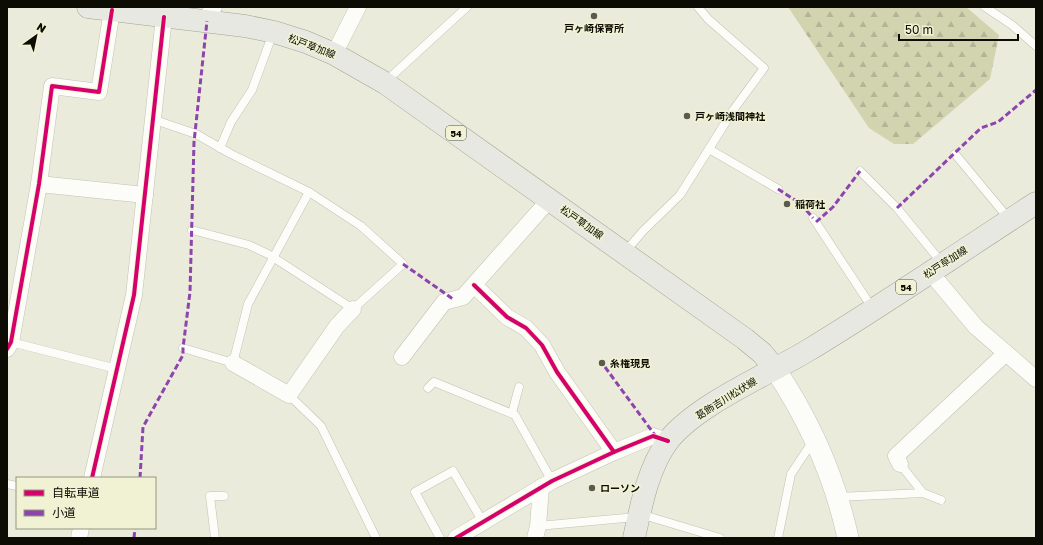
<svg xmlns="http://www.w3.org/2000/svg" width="1043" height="545" font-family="'Golos Text','Noto Sans JP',sans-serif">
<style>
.forest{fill:url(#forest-firs)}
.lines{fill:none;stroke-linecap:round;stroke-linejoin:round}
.service-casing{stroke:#c2c3b5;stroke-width:9}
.minor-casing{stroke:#c2c3b5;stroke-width:17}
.tertiary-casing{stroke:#c2c3b5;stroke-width:22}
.primary-casing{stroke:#a3a492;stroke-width:23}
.service{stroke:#fcfcf9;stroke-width:8}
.minor{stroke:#fcfcf9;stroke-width:16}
.tertiary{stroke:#fcfcf9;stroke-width:21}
.primary{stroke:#e7e8e1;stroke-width:22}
.quiet{stroke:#8e44ad;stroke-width:3;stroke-dasharray:6 3;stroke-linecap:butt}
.cycleway-casing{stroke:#f0f2d3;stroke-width:6}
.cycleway{stroke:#d6006c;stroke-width:4}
.poi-dot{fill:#5a5a4f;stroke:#f0f2d3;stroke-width:1.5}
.labels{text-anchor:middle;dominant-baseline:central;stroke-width:3.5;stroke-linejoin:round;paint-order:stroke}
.shield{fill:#f0f2d3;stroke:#505142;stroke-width:1}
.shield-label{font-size:9px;font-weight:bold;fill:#0c0c04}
.poi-label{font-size:10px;font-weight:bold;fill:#0c0c04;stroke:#f0f2d3;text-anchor:start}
.street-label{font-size:10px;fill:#0c0c04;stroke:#f0f2d3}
</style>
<defs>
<pattern id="forest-firs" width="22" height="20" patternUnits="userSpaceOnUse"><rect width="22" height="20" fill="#d2d4b0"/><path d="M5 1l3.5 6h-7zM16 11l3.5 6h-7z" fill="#b3b596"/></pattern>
</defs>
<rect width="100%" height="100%" fill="#eaebda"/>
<path class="forest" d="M 788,7 L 966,7 L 999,35 L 990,79 L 913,144 L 894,144 L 869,128 Z"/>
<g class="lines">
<defs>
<g id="service">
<path d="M 985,7 L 1012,25 L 1036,46"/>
<path d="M 385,82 L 467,7"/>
<path d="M 152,119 L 196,134 L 231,154 L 309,192 L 361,226 L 403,264 L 353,309 L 268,254 L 249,245 L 192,230"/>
<path d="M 220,148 L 231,122 L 252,90 L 273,33"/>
<path d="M 709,149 L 778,189"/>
<path d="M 955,154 L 1009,219"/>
<path d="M 860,171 L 897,208 L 942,263"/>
<path d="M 813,218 L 873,309"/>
<path d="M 625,252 L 643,231 L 680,195 L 734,109 L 764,68 L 708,19 L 698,7"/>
<path d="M 11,342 L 117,369"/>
<path d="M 183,348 L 233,363 L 248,304 L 309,192"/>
<path d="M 428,388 L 434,382 L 515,415 L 552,481"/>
<path d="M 289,395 L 321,426 L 376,538"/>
<path d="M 512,413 L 519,387"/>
<path d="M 900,464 L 923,493"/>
<path d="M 7,484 L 17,486"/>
<path d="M 838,497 L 923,493 L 941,500"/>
<path d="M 640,514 L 720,538"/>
<path d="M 538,526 L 636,517"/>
<path d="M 215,538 L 210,496 L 224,496"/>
<path d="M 440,538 L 415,492 L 453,471 L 483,522"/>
<path d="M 778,538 L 791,474 L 813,441"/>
</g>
<g id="minor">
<path d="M 204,21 L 214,7"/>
<path d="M 334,54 L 358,7"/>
<path d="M 39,184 L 145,195"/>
<path d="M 930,272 L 976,327 L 1036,379"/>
<path d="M 474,285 L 507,317 L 526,328 L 542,345 L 557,372 L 614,452"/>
<path d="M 7,349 L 11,342 L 39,184 L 52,86 L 99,92 L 112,10"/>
<path d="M 402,357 L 444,302 L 463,297 L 550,199"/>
<path d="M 233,363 L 289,395 L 337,326 L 353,309"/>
<path d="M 900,464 L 896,456 L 1006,353"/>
<path d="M 92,478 L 134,295 L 164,17"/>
<path d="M 79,538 L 81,528"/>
<path d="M 456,538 L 552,481 L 614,452 L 653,436 L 668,441"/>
<path d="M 535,538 L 538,526 L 541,487"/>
</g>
<path id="tertiary" d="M 775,369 C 809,420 835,478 848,538"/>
<g id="primary">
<path d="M 88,7 L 245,26 L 274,32 L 306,42 L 334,54 L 385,83 L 745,339 L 762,353 L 775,369"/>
<path d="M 634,538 C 641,506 648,468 668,441 C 696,405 767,375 807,351 C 885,304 960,252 1036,203"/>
</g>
</defs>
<use href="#service" class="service-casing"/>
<use href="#minor" class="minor-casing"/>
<use href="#tertiary" class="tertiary-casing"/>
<use href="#primary" class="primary-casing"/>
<use href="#service" class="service"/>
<use href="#minor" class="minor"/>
<use href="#tertiary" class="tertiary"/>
<use href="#primary" class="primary"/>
<g class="quiet">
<path d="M 778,189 L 801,204 L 813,218"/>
<path d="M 897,208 L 981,128 L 998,122 L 1036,90"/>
<path d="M 816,222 L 833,207 L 860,171"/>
<path d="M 403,264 L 453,299"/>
<path d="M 605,367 L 657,438"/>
<path d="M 140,478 L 143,427 L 183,355 L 183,348 L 190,292 L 194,142 L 207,21"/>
<path d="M 134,538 L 135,528"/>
</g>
<defs>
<g id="cycleway">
<path d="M 474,285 L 507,317 L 526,328 L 542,345 L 557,372 L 614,452"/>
<path d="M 7,349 L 11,342 L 39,184 L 52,86 L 99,92 L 112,10"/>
<path d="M 92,478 L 134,295 L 164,17"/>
<path d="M 456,538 L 552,481 L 614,452 L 653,436 L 668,441"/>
</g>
</defs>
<use href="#cycleway" class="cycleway-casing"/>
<use href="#cycleway" class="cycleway"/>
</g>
<g class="poi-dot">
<circle cx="594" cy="16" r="4"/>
<circle cx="687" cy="116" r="4"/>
<circle cx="787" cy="204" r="4"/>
<circle cx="602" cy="363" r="4"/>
<circle cx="592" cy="488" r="4"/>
</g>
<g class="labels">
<g class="shield">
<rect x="446" y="126" width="20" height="14" rx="3"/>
<rect x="896" y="280" width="20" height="14" rx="3"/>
</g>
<g class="shield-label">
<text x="456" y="133">54</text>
<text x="906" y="287">54</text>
</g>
<g class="poi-label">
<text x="594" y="28" text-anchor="middle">戸ヶ崎保育所</text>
<text x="695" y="116">戸ヶ崎浅間神社</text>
<text x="795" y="204">稲荷社</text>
<text x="610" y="363">糸権現見</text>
<text x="600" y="488">ローソン</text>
</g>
<g class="street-label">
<text transform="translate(312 46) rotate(21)">松戸草加線</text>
<text transform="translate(582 222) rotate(35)">松戸草加線</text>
<text transform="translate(945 262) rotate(-33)">松戸草加線</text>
<text transform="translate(726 398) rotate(-32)">葛飾吉川松伏線</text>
</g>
</g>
<rect width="1043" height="545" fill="none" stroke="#0c0c04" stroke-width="16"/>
<rect x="16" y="477" width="140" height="52" fill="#f0f2d3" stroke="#959680"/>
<rect x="24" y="490" width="20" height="6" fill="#d6006c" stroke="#959680"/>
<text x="52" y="497" font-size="12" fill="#0c0c04">自転車道</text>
<rect x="24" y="510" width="20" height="6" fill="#8e44ad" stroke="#959680"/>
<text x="52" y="517" font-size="12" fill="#0c0c04">小道</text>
<g transform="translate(36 36) rotate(33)" stroke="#f0f2d3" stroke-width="3" paint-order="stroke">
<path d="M0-3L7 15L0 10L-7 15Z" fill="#0c0c04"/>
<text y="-6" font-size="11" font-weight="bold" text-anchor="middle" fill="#0c0c04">N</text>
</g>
<path d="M899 34v6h119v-6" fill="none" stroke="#0c0c04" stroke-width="2"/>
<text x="905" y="34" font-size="12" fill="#0c0c04" stroke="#f0f2d3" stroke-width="3" paint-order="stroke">50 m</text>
</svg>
